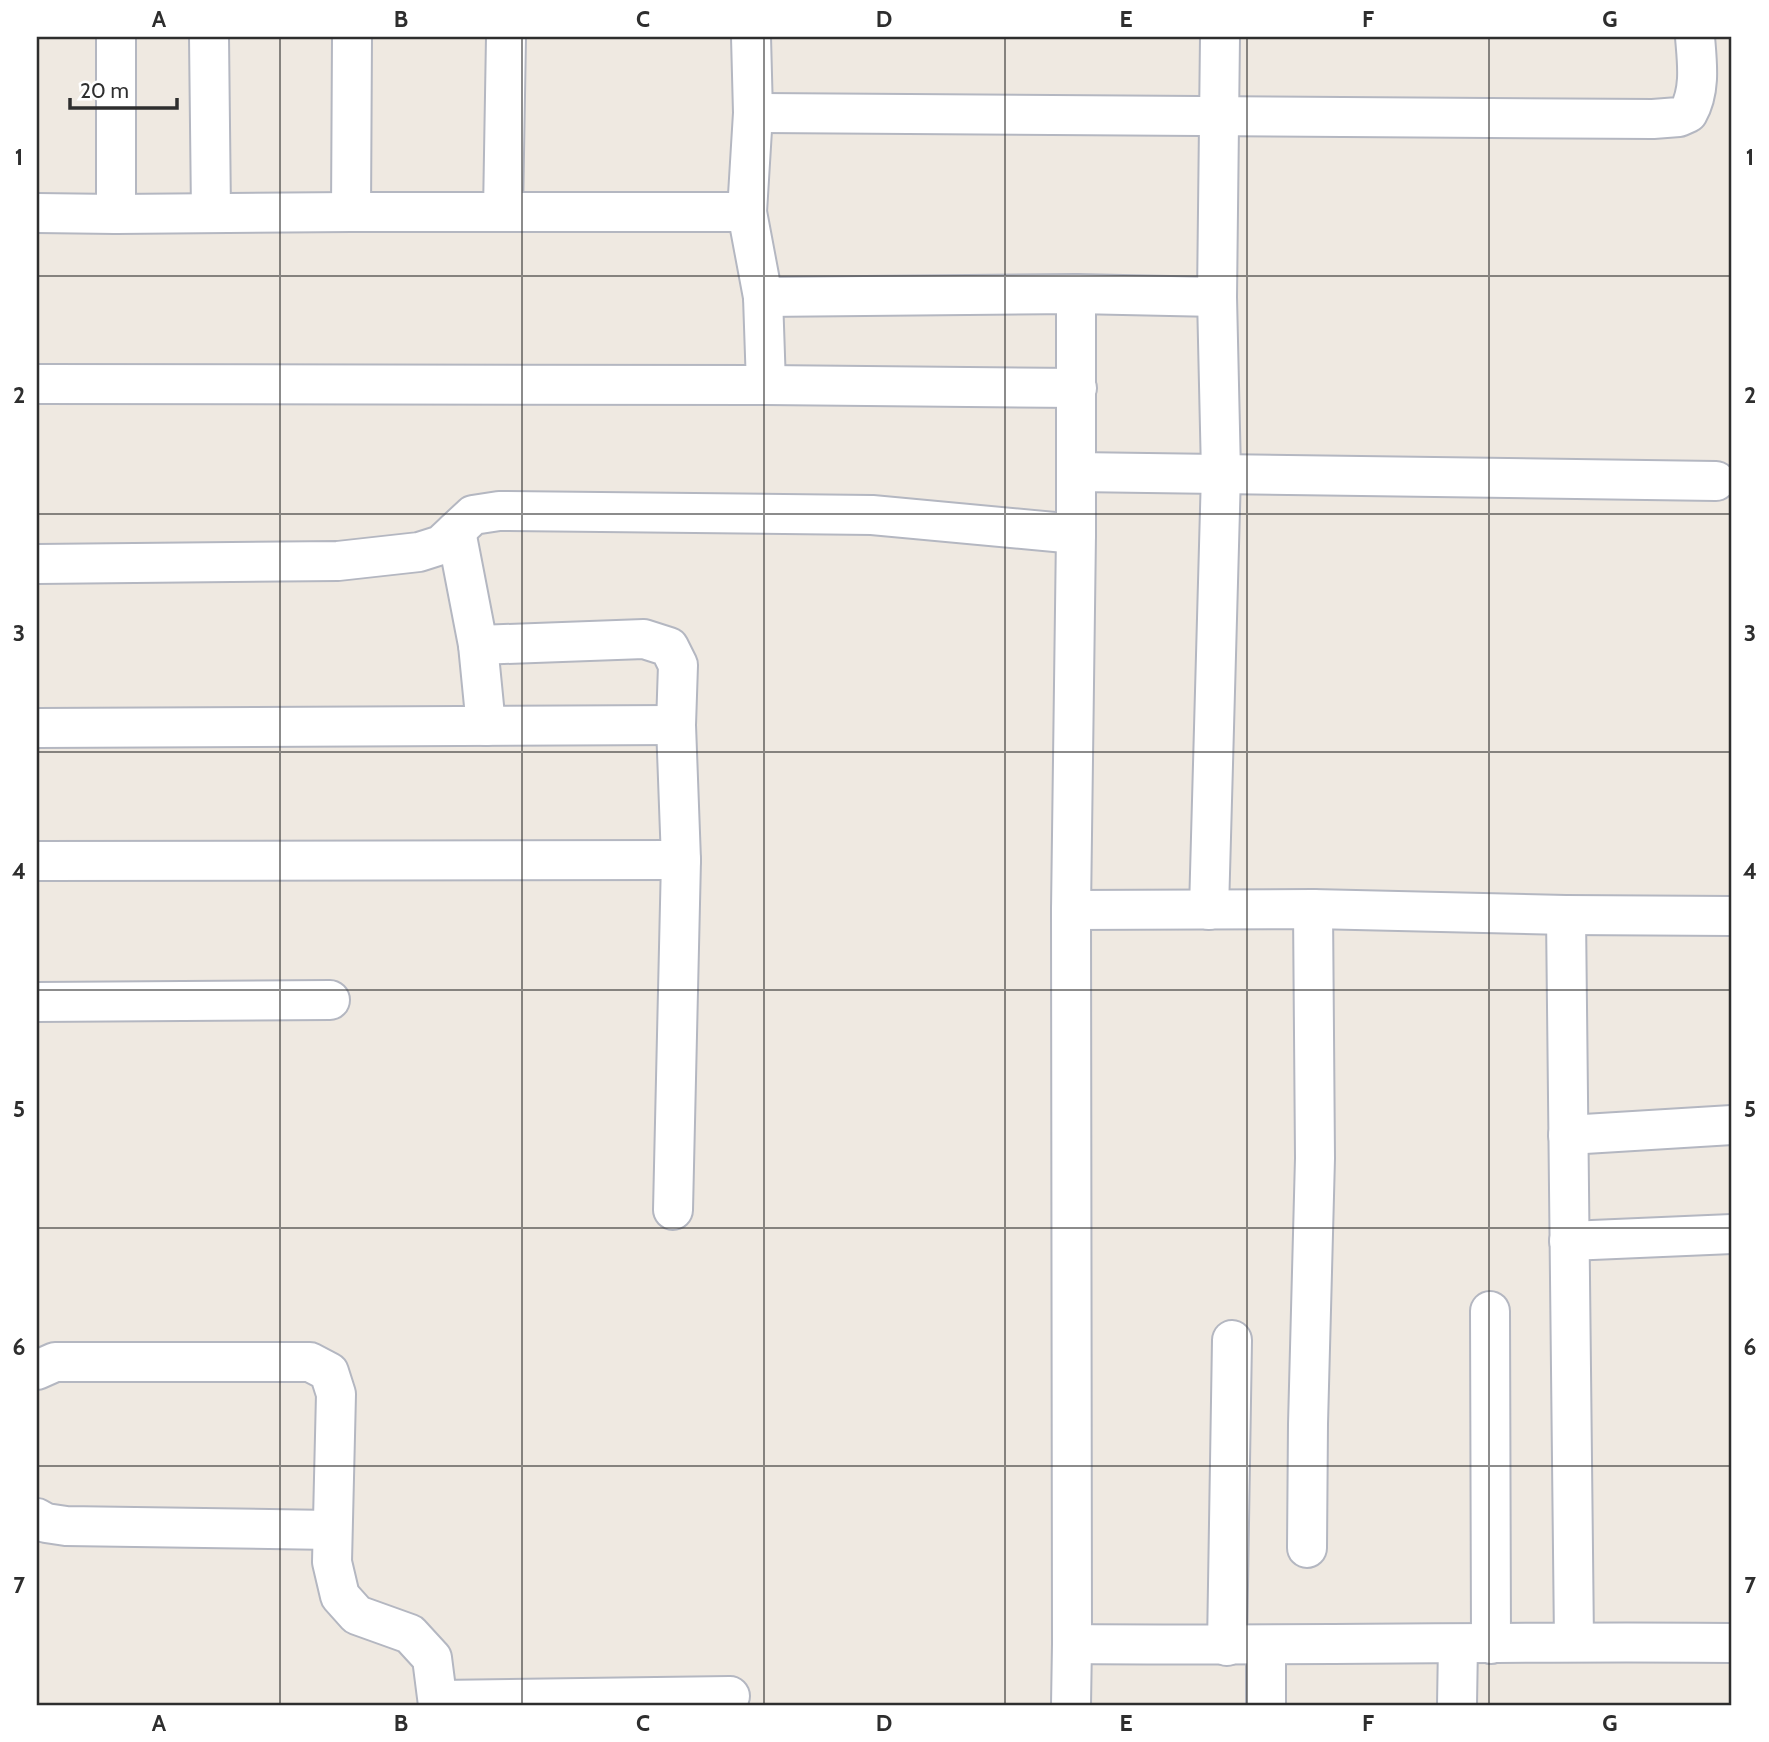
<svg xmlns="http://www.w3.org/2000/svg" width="1769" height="1742" font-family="Cabin,sans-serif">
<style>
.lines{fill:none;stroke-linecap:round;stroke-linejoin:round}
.minor-casing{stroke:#b4b7c1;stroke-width:42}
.minor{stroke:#fff;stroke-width:38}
.grid{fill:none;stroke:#2e2e2e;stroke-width:2;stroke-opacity:0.55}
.neatline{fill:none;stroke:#2e2e2e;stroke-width:2.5}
.grid-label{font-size:23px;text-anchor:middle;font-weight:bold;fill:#2e2e2e}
</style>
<rect width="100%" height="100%" fill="#efe9e1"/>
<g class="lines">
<defs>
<g id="minor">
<path d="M 116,37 L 116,214"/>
<path d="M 209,37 L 211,213"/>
<path d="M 751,37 L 753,113 L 747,212 L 763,297 L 766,385"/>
<path d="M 753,113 L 1653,119 L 1679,117 L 1688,113 C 1701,90 1697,62 1695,37"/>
<path d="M 351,212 L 352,37"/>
<path d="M 503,212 L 506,37"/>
<path d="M 37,213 L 116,214 L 351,212 L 747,212"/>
<path d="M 763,297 L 1076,294 L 1217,297"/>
<path d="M 37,384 L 766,385 L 1077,388"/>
<path d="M 1076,472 L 1716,481"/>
<path d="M 456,531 L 478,645 L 486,726"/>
<path d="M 37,564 L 338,561 L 419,552 L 441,545 L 473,515 L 499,511 L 872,515 L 1076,534"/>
<path d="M 478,645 L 644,639 L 669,647 L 678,665 L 676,725 L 681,860 L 673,1210"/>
<path d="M 37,728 L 676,725"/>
<path d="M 37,861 L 681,860"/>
<path d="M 1071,910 L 1313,909 L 1566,915 L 1732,916"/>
<path d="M 1209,910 L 1221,473 L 1217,297 L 1220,37"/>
<path d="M 1566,915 L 1574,1642"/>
<path d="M 37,1002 L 330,1000"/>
<path d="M 1568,1135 L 1732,1125"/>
<path d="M 1569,1241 L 1732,1234"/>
<path d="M 1490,1311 L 1491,1644"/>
<path d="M 37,1370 L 55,1362 L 310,1362 L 329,1372 L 336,1394 L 332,1562 L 340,1596 L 357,1615 L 410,1634 L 432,1658 L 438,1705"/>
<path d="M 37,1518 L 46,1523 L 66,1526 L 332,1530"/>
<path d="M 1307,1548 L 1308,1424 L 1315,1158 L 1313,909"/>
<path d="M 1072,1644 C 1292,1646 1512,1641 1732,1643"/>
<path d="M 1227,1646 L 1232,1340"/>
<path d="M 439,1700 L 730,1696"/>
<path d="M 1071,1705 L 1072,1644 L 1071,910 L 1076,534 L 1076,294"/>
<path d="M 1266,1705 L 1266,1646"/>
<path d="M 1457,1705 L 1458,1644"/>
</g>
</defs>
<use href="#minor" class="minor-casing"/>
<use href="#minor" class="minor"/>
</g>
<path class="grid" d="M 280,37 L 280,1705M 522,37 L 522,1705M 764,37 L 764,1705M 1005,37 L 1005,1705M 1247,37 L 1247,1705M 1489,37 L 1489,1705M 37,276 L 1732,276M 37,514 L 1732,514M 37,752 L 1732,752M 37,990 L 1732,990M 37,1228 L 1732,1228M 37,1466 L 1732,1466"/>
<rect width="1769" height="1742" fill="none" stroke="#ffffff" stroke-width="77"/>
<path d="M70 98v10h107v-10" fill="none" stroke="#2e2e2e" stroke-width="3.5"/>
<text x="80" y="98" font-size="21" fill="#2e2e2e" stroke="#ffffff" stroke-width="5" paint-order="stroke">20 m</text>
<rect x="38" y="38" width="1692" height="1666" class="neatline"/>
<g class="grid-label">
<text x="159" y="27">A</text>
<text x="401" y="27">B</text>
<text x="643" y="27">C</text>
<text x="884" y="27">D</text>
<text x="1126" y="27">E</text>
<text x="1368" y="27">F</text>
<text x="1610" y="27">G</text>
<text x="19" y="165">1</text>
<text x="1750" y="165">1</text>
<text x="19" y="403">2</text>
<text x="1750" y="403">2</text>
<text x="19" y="641">3</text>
<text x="1750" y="641">3</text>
<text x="19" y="879">4</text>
<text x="1750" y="879">4</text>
<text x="19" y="1117">5</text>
<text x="1750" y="1117">5</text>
<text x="19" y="1355">6</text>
<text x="1750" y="1355">6</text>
<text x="19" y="1593">7</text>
<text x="1750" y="1593">7</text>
<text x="159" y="1731">A</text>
<text x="401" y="1731">B</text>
<text x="643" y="1731">C</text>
<text x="884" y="1731">D</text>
<text x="1126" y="1731">E</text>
<text x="1368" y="1731">F</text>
<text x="1610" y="1731">G</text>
</g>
</svg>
